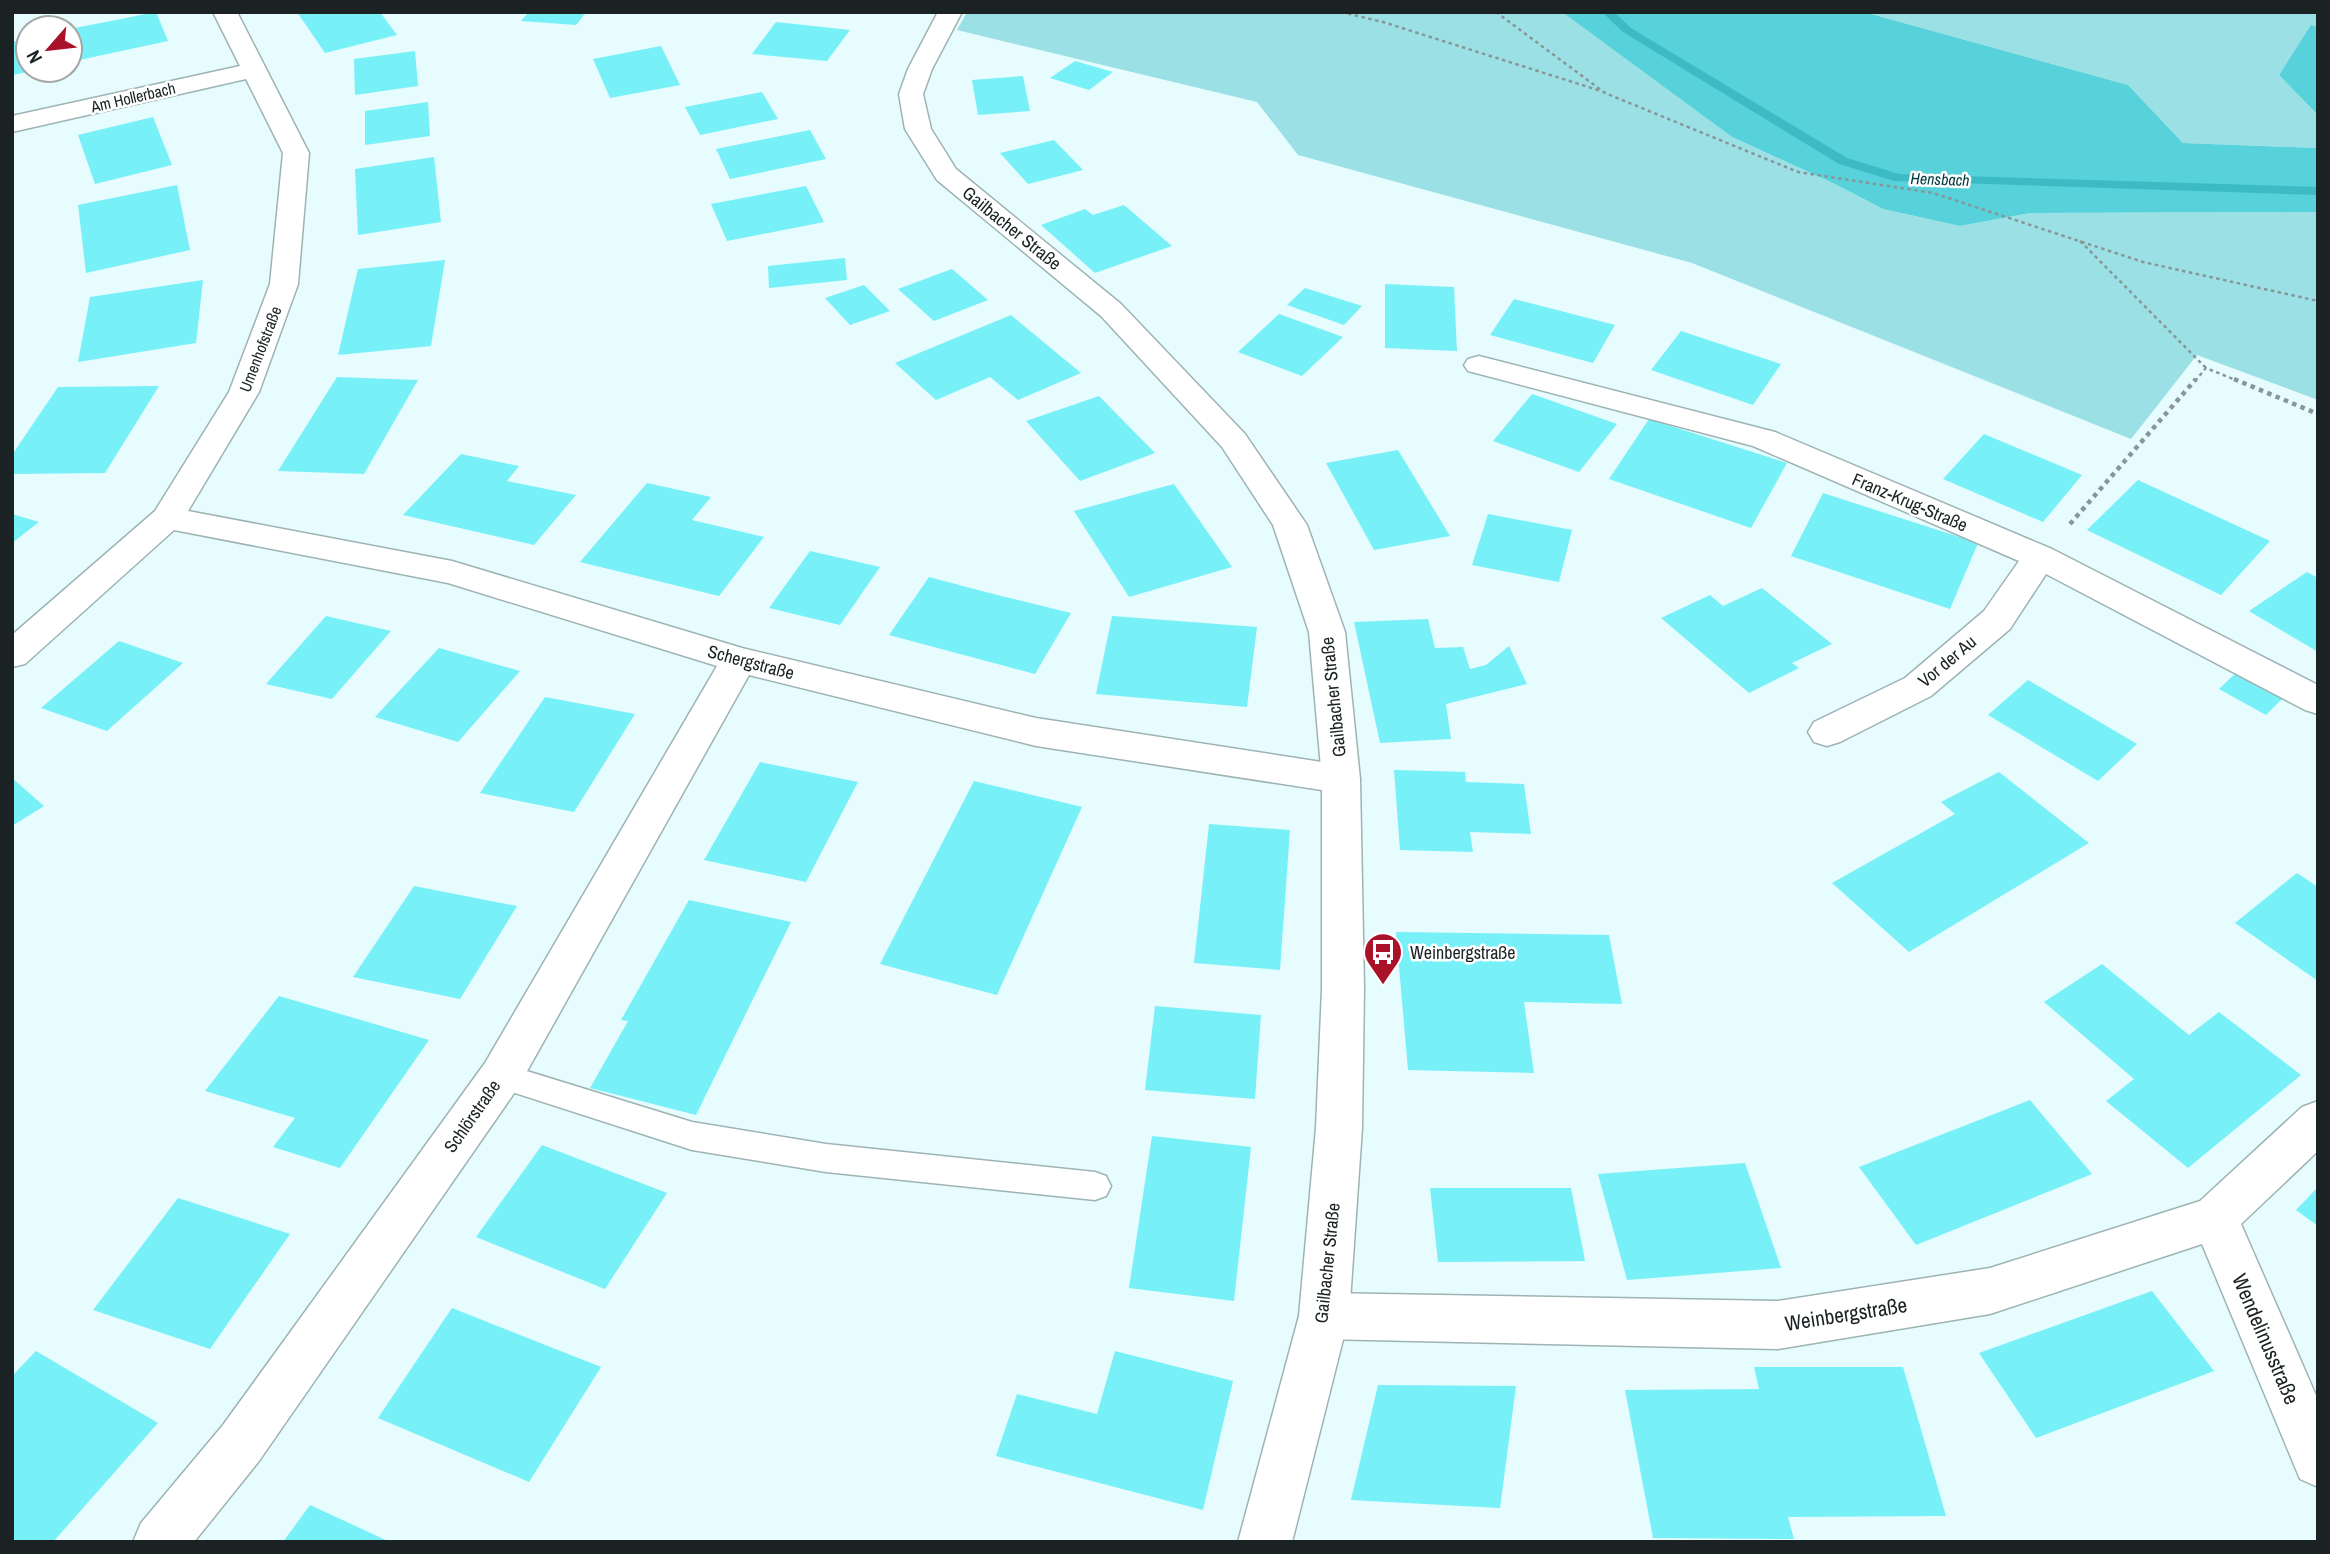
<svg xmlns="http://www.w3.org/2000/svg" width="2330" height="1554" font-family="'Archivo Narrow',sans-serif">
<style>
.green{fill:#9be0e5}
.forest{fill:#57d1da}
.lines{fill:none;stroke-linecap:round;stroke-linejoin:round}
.stream{fill:#3cbbc4;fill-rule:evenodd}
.building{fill:#78f0f8}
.service-casing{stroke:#9eb3b4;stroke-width:3}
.minor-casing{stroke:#9eb3b4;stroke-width:3}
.tertiary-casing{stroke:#9eb3b4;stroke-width:3}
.path-far1{stroke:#879798;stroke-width:2.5;stroke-dasharray:3.5 3.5;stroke-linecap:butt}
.path{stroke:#879798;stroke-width:4.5;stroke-dasharray:4.5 4.5;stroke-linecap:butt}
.service{fill:#fff;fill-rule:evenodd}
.minor{fill:#fff;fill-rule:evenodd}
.tertiary{fill:#fff;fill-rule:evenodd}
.labels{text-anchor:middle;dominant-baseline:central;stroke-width:5;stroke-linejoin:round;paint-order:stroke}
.far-street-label{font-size:16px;fill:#1a2223;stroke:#fff}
.far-water-label{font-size:16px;font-style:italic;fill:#003a3e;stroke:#fff}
.street-label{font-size:18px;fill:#1a2223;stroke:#fff}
.poi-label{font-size:18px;fill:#1a2223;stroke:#fff;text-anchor:start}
.near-street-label{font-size:21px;fill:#1a2223;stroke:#fff}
</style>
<rect width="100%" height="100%" fill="#e6fcfe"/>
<g class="green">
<path d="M 967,12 L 1562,12 L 1732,137 L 1835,184 L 1883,209 L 1960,226 L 2030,213 L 2318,212 L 2318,400 L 2197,355 L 2131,439 L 1692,263 L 1298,155 L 1257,102 L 957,30 Z"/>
<path d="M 1864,12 L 2318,12 L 2318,27 L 2311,26 L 2279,75 L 2318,115 L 2318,148 L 2183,143 L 2128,85 Z"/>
</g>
<g class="forest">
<path d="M 1562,12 L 1864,12 L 2128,85 L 2183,143 L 2318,148 L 2318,212 L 2030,213 L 1960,226 L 1883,209 L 1835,184 L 1732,137 Z"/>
<path d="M 2311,25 L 2318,27 L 2318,115 L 2279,75 Z"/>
</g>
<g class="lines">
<path class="stream" d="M 1602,12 L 1614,12 L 1631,28 L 1847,158 L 1899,174 L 2318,187 L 2318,195 L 1894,181 L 1839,164 L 1623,32 Z"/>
</g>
<g class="building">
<path d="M 156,12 L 168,41 L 70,62 L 70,29 Z"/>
<path d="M 297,12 L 380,12 L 397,35 L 325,53 Z"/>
<path d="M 529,12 L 586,12 L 576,25 L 521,21 Z"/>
<path d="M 776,22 L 850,30 L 827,61 L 752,54 Z"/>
<path d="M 28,38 L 28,72 L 12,75 L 12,42 Z"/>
<path d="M 661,46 L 680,85 L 610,98 L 593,59 Z"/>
<path d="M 415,51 L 418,86 L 355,95 L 354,59 Z"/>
<path d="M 1075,61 L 1113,72 L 1089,90 L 1050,78 Z"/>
<path d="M 1023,76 L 1030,111 L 978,115 L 972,80 Z"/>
<path d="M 762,92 L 778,119 L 700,135 L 685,107 Z"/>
<path d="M 428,102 L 430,136 L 365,145 L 365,111 Z"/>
<path d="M 153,117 L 172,165 L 95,184 L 78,135 Z"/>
<path d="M 810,130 L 826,159 L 730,179 L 716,149 Z"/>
<path d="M 1054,140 L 1083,170 L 1028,184 L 1000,153 Z"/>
<path d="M 434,157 L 441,222 L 358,235 L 355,169 Z"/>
<path d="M 177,185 L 190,250 L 86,273 L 78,205 Z"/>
<path d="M 806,186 L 824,222 L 727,241 L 711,204 Z"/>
<path d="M 1124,205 L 1172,246 L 1095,273 L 1041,225 L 1085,209 L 1093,215 Z"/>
<path d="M 845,258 L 847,280 L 769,288 L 768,266 Z"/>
<path d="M 445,260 L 431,346 L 338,355 L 358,269 Z"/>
<path d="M 952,269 L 988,300 L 934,321 L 898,289 Z"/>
<path d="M 203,280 L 196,343 L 78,362 L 90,297 Z"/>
<path d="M 1385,284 L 1454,287 L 1457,351 L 1385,348 Z"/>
<path d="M 864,285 L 890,311 L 850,325 L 825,298 Z"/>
<path d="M 1305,288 L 1362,306 L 1344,325 L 1287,305 Z"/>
<path d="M 1514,299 L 1615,325 L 1593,363 L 1490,335 Z"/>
<path d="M 1279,314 L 1343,337 L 1302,376 L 1238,352 Z"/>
<path d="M 1011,315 L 1081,373 L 1018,400 L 990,377 L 936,400 L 895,363 Z"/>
<path d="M 1681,331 L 1781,364 L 1753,405 L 1651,370 Z"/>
<path d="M 337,377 L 418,380 L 364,474 L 278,471 Z"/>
<path d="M 159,386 L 105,473 L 12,474 L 12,455 L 58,387 Z"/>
<path d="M 1532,394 L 1617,424 L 1579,472 L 1493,441 Z"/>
<path d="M 1099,396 L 1155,453 L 1080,481 L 1026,421 Z"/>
<path d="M 1649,419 L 1787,463 L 1751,528 L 1609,479 Z"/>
<path d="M 1984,434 L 2082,475 L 2043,522 L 1943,479 Z"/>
<path d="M 1398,450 L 1450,536 L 1374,550 L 1326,463 Z"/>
<path d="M 461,454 L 519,466 L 507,481 L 576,495 L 534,545 L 403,515 Z"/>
<path d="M 2138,480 L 2270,541 L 2221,595 L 2087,530 Z"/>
<path d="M 647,483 L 711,497 L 692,520 L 764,537 L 719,596 L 580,562 Z"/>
<path d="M 1174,484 L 1232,567 L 1129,597 L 1074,511 Z"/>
<path d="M 1823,493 L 1978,543 L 1950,609 L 1791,556 Z"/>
<path d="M 12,514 L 39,522 L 12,543 Z"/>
<path d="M 1488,514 L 1572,530 L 1559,582 L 1472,565 Z"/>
<path d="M 810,551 L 880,567 L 840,625 L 769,608 Z"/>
<path d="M 2307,572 L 2318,578 L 2318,652 L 2249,611 Z"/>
<path d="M 929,577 L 997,595 L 1071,613 L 1035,674 L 889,635 Z"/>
<path d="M 1762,588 L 1832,644 L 1792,663 L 1799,668 L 1749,693 L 1661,618 L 1710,595 L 1723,606 Z"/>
<path d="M 326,616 L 391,631 L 332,699 L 266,684 Z"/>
<path d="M 1112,616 L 1257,627 L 1247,707 L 1096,694 Z"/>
<path d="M 1428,619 L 1435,648 L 1463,647 L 1470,669 L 1486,665 L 1509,646 L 1527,684 L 1446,704 L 1451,739 L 1380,743 L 1354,622 Z"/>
<path d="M 119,641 L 183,663 L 107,731 L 41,708 Z"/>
<path d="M 439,648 L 520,671 L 458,742 L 375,717 Z"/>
<path d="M 2240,669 L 2286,695 L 2266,715 L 2219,689 Z"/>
<path d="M 2028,680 L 2137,744 L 2098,781 L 1988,715 Z"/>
<path d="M 545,697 L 635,714 L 574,812 L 480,793 Z"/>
<path d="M 760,762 L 858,782 L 806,882 L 704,860 Z"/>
<path d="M 1394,770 L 1465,772 L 1466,782 L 1524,784 L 1531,834 L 1470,832 L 1473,852 L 1400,850 Z"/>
<path d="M 1999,772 L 2089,843 L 1909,952 L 1832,883 L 1955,814 L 1941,802 Z"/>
<path d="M 12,778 L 44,806 L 12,826 Z"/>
<path d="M 974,781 L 1082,807 L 997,995 L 880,964 Z"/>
<path d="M 1209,824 L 1290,830 L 1280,970 L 1194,963 Z"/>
<path d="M 2297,873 L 2318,887 L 2318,981 L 2235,923 Z"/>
<path d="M 414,886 L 517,906 L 460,999 L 353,977 Z"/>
<path d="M 689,900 L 791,922 L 696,1115 L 590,1088 L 628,1021 L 621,1020 Z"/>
<path d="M 1396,932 L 1609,935 L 1622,1004 L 1524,1002 L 1534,1073 L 1408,1070 Z"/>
<path d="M 2102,964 L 2189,1035 L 2219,1012 L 2301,1075 L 2188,1168 L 2106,1101 L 2134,1079 L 2044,1002 Z"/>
<path d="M 279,996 L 429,1040 L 340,1168 L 273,1147 L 295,1118 L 205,1091 Z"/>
<path d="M 1155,1006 L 1261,1015 L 1255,1099 L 1145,1090 Z"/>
<path d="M 2030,1100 L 2092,1174 L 1916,1245 L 1859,1167 Z"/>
<path d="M 1152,1136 L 1251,1147 L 1234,1301 L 1129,1288 Z"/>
<path d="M 542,1145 L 667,1193 L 605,1289 L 476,1237 Z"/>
<path d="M 1745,1163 L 1781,1268 L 1627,1280 L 1598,1174 Z"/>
<path d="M 2318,1187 L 2318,1226 L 2296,1210 Z"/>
<path d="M 1430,1188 L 1571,1188 L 1585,1261 L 1438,1262 Z"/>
<path d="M 178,1198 L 290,1234 L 210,1349 L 93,1310 Z"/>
<path d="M 2152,1291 L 2214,1371 L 2036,1438 L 1979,1353 Z"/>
<path d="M 452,1308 L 601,1367 L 529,1482 L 378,1418 Z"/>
<path d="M 36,1351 L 158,1423 L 53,1542 L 12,1542 L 12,1376 Z"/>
<path d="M 1115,1351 L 1233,1381 L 1203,1510 L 996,1456 L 1017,1394 L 1097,1414 Z"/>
<path d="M 1754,1367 L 1903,1367 L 1946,1516 L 1788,1517 L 1794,1539 L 1653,1538 L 1625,1390 L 1759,1389 Z"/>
<path d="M 1378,1385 L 1516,1386 L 1500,1508 L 1351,1500 Z"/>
<path d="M 310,1505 L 390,1542 L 283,1542 Z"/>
</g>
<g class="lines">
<defs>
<path id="service" d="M 501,1063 L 692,1122 L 826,1144 L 1095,1172 L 1106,1176 L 1111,1186 L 1106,1196 L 1095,1200 L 826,1172 L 692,1150 L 490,1085 L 486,1076 L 490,1067 Z"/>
<g id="minor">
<path d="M 213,12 L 237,12 L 309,153 L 298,284 L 259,392 L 188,511 L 452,561 L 742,648 L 1036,718 L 1341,765 L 1355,769 L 1360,779 L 1355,789 L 1341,793 L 1036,746 L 749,675 L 517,1089 L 259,1461 L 194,1542 L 133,1542 L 141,1523 L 223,1425 L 485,1063 L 717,666 L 448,583 L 174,530 L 25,664 L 12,667 L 12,635 L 155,511 L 229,392 L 270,284 L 283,153 L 246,79 L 12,132 L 12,116 L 240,66 Z"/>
<path d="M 1479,356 L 1775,432 L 2052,549 L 2318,685 L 2318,714 L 2305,710 L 2046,574 L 2010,629 L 1931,696 L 1840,742 L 1827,746 L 1814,742 L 1808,732 L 1814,722 L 1905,678 L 1984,611 L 2019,561 L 1753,446 L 1468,371 L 1464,365 L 1468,359 Z"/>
<path d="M 2318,1101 L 2318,1151 L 2241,1224 L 2318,1400 L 2318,1487 L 2300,1479 L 2202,1244 L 1990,1314 L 1778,1349 L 1324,1339 L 1307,1333 L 1299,1316 L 1307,1299 L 1324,1293 L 1778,1301 L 1990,1268 L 2200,1201 L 2302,1107 Z"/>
</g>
<path id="tertiary" d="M 938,12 L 962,12 L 932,69 L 923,94 L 931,129 L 956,169 L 1121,304 L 1245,434 L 1307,525 L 1345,632 L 1360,779 L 1364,989 L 1362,1128 L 1349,1316 L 1292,1542 L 1238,1542 L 1299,1316 L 1316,1128 L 1322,989 L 1322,779 L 1309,632 L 1273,525 L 1222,447 L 1101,316 L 937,180 L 905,129 L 899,94 L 908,69 Z"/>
</defs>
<use href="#service" class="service-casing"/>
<use href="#minor" class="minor-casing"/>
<use href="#tertiary" class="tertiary-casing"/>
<g class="path-far1">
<path d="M 1341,12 L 1383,22 L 1601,91"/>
<path d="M 1496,12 L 1605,93 L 1798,172 L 1933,193 L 2143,262 L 2318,301"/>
<path d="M 2080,241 L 2206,368"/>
<path d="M 2195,381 L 2206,368 L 2238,381"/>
</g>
<g class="path">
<path d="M 2234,379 L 2318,414"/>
<path d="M 2070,524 L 2196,379"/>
</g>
<use href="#service" class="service"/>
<use href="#minor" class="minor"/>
<use href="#tertiary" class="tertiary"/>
</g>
<defs>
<symbol id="bus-pin" viewBox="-11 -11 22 30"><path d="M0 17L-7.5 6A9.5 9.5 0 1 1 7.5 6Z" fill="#a91229" stroke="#fff"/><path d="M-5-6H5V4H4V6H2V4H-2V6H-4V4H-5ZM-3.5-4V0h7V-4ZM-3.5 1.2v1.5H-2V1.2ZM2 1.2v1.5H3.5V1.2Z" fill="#fff"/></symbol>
</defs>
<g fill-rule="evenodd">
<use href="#bus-pin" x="1361" y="930" width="44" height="60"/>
</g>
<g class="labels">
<g class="far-street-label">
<text transform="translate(133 97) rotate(-13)">Am Hollerbach</text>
<text transform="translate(260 349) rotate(-69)">Umenhofstraße</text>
</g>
<g class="far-water-label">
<text transform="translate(1940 179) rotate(2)">Hensbach</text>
</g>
<g class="street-label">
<text transform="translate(1012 228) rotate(39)">Gailbacher Straße</text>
<text transform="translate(1910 502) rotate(23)">Franz-Krug-Straße</text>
<text transform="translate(1947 661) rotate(-40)">Vor der Au</text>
<text transform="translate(751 662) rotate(15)">Schergstraße</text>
<text transform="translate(1333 697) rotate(-96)">Gailbacher Straße</text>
<text transform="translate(472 1116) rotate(-55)">Schlörstraße</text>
<text transform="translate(1327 1263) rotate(-84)">Gailbacher Straße</text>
</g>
<g class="poi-label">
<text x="1410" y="952">Weinbergstraße</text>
</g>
<g class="near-street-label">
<text transform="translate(1846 1314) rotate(-9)">Weinbergstraße</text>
<text transform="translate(2266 1339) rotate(67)">Wendelinusstraße</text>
</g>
</g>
<rect width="2330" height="1554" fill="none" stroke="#1a2223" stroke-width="28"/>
<g transform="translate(49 49) rotate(242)"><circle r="33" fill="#ffffff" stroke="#a3a7a7" stroke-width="2"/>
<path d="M0-5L12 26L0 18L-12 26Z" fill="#a91229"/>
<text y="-10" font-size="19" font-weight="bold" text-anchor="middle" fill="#1a2223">N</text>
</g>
</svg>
